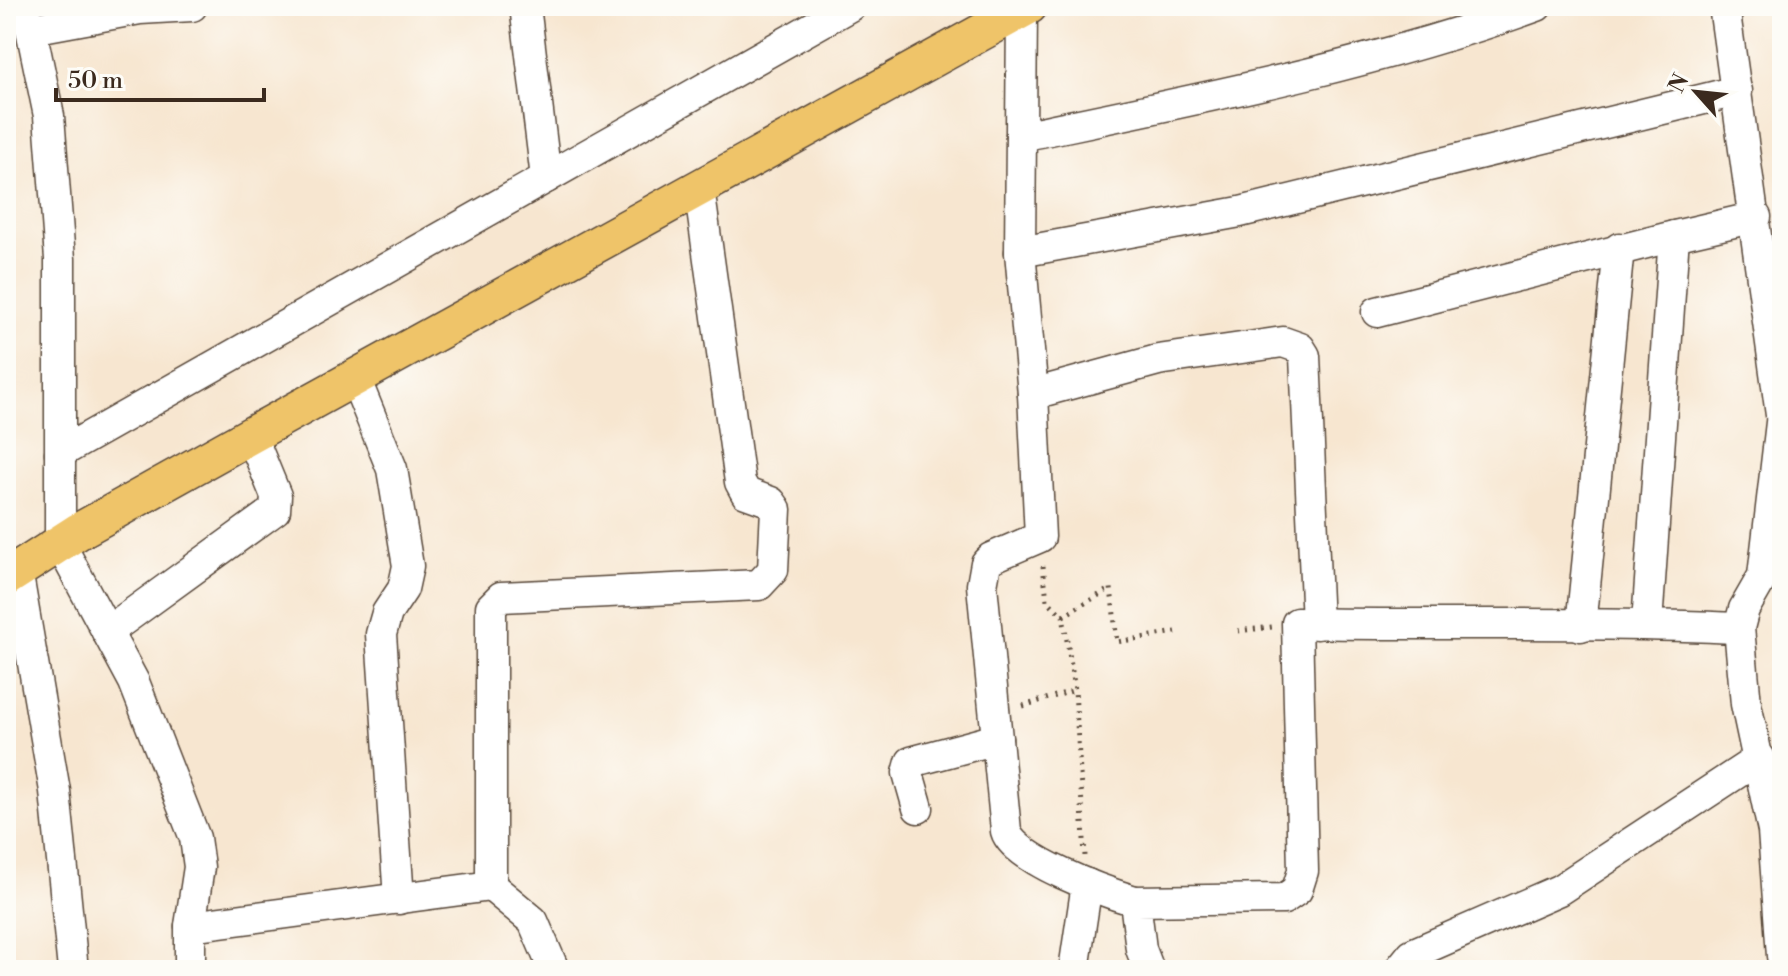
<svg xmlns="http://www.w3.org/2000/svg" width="1788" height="976" font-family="'Libre Bodoni',serif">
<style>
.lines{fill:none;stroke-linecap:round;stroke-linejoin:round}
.minor-casing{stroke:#574639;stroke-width:33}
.major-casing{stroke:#574639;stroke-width:39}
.path{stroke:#574639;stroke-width:5;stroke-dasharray:2 6;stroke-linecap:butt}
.minor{stroke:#fff;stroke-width:30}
.major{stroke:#efc469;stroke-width:36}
</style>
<rect width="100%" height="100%" fill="#fdfcf7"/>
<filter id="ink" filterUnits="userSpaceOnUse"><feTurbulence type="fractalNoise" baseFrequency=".0125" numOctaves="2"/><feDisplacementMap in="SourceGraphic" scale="16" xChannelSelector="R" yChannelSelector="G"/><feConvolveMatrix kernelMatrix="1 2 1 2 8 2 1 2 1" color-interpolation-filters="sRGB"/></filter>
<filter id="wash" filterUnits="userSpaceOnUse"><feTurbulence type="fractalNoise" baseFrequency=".006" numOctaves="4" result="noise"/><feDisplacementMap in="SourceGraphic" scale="32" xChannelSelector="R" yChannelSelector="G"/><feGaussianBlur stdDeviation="1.8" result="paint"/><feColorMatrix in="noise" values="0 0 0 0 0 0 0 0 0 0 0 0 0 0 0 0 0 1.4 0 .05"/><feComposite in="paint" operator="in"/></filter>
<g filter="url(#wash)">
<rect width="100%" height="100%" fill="#f7e6d0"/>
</g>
<g filter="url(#ink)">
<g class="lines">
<defs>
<g id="minor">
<path d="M 23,6 L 31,29 L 49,116 L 60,259 L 60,544 L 134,682 L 195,838 L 199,867 L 190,926 L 190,970"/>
<path d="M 525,6 L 546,178"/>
<path d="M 1724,6 L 1781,415"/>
<path d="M 1022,10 L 1020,252 L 1033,394 L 1040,537 L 991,558 L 986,563 L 982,585 L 1006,831 C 1014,860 1105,892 1135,901"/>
<path d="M 31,29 L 140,9 L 192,6"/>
<path d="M 1021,136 C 1194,100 1371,66 1537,6"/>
<path d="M 1020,252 L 1240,212 L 1737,91"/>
<path d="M 1377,312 L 1674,236"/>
<path d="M 355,378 L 392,469 L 408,566 L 403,589 L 387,613 L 381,634 L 399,899"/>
<path d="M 1033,394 L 1158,360 L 1283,342 L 1300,348 L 1305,356 L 1317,624"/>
<path d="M 1782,414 L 1763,576 L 1744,609 L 1739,628 L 1746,704 L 1773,831 L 1782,956"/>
<path d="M 60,453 L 850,6"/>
<path d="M 17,570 L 55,791 L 73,970"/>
<path d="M 1647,624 L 1674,236 L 1756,217"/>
<path d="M 1581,626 L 1619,248"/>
<path d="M 107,632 L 275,510 L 276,496 L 251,435"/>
<path d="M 918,808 L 908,773 L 911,762 L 997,739"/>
<path d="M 491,886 L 533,921 L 554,970"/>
<path d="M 190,926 L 491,886 L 491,607 L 501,597 L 759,585 L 773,570 L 776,509 L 771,502 L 746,493 L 740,482 L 699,188"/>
<path d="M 1074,970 L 1087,884"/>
<path d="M 1149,970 L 1141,949 L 1135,901 L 1284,899 L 1297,890 L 1303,871 L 1297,623 C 1444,626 1592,621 1739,628"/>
<path d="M 1399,970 L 1412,954 L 1559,890 L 1760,758"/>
</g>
<path id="major" d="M 6,578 L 79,531 L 251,435 L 1029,6"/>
</defs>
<use href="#minor" class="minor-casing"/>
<use href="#major" class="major-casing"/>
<g class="path">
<path d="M 1043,566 L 1047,600 L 1063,616 L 1075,690 L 1085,856"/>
<path d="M 1063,616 L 1111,588 L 1117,642 L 1176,632"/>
<path d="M 1238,631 L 1272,627"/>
<path d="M 1023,706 L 1075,690"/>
</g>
<use href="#minor" class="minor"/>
<use href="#major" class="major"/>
</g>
</g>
<rect width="1788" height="976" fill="none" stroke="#fdfcf7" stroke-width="32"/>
<g transform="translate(1696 92) rotate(297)" stroke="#fdfcf7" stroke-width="6" paint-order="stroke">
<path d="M0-6L14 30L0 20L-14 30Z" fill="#3b2a1e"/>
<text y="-12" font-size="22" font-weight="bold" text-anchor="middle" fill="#3b2a1e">N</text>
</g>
<path d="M56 88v12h208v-12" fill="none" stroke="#3b2a1e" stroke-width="4"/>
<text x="68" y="88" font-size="24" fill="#3b2a1e" stroke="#fdfcf7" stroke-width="6" paint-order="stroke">50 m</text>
</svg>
